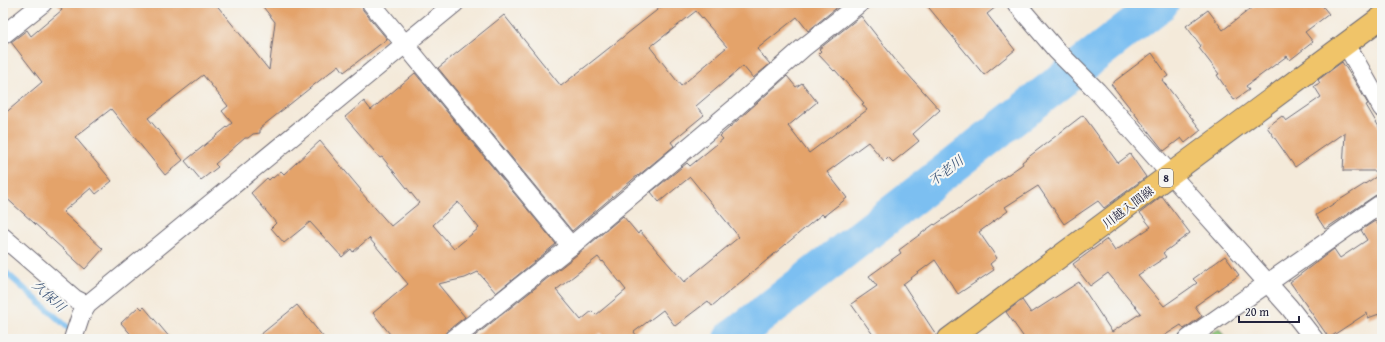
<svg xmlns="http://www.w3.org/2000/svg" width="1385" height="342" font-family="'Gentium Book Plus','Noto Serif JP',serif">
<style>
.green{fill:#94cd80;stroke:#5b785e}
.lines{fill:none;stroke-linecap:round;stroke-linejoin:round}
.stream{stroke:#7bbff1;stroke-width:6}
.river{stroke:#7bbff1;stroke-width:36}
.building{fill:#e4a36a;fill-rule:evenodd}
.minor-casing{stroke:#6c6873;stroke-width:20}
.primary-casing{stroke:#6c6873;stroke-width:24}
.minor{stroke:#fff;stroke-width:18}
.primary{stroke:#f0c469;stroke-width:22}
.labels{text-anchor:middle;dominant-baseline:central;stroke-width:4;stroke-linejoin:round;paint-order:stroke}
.shield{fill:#f6f6f2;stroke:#626272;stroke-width:1}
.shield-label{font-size:11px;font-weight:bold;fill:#22223b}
.street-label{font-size:12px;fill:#22223b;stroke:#f6f6f2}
.water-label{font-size:13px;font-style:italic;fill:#41597b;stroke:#f6f6f2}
</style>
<rect width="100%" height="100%" fill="#f6f6f2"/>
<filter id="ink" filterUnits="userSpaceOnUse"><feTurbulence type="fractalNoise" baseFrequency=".025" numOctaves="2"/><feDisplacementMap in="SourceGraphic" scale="8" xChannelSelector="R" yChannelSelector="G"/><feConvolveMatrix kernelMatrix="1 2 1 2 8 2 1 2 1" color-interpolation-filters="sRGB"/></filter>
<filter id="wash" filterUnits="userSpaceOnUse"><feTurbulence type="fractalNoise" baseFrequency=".012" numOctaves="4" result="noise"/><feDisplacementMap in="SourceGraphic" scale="16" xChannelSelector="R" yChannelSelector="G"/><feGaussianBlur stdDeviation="0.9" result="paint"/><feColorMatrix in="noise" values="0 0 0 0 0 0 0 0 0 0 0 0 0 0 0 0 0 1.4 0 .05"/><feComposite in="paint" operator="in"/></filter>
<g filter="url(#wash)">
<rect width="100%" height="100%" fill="#f4eada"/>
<path class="green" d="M 1219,328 L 1226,339 L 1204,339 Z"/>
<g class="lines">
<path class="stream" d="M 3,270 L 74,333"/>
<path class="river" d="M 731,339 L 1161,3"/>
</g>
<g id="blocks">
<g class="building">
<path d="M 57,3 L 215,3 L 269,70 L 275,22 L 260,3 L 361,3 L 363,10 L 387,39 L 344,72 L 339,65 L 260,128 L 260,133 L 253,134 L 248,138 L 245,138 L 215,164 L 218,167 L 201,180 L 185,161 L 232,123 L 222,111 L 228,106 L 203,75 L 148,118 L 183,160 L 165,175 L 111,109 L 75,137 L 112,181 L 96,194 L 91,188 L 63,212 L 103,249 L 85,269 L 3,195 L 3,115 L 42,82 L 11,42 L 27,30 L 31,36 L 62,10 Z"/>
<path d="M 666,3 L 838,3 L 840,5 L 808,31 L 797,17 L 757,49 L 770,64 L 753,78 L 743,66 L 696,106 L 704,115 L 671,142 L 674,146 L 638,176 L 638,175 L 572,231 L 438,68 L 504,15 L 561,86 ZM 696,11 L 727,47 L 681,86 L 650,47 Z"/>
<path d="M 925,3 L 1001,3 L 987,14 L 1015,50 L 984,75 Z"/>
<path d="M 1258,3 L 1320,3 L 1329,14 L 1305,32 L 1313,42 L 1290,60 L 1287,56 L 1246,86 L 1249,90 L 1234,100 L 1217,75 L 1219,74 L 1199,48 L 1201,46 L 1186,26 L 1208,10 L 1223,30 Z"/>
<path d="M 861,16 L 897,62 L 940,110 L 913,134 L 919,141 L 893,162 L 888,157 L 884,161 L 868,142 L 827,172 L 847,198 L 824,216 L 822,214 L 712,306 L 708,301 L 675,326 L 663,310 L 634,332 L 639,339 L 605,339 L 600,333 L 593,339 L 471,339 L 578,254 L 623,216 L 638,234 L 640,231 L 684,282 L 739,237 L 690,177 L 659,202 L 651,192 L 687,163 L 690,166 L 723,139 L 720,136 L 787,76 L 796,87 L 802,83 L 817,102 L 788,126 L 809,153 L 867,110 L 862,104 L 864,103 L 835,70 L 834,71 L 818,54 L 821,51 L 819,49 ZM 598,257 L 602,262 L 603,261 L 626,290 L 596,315 L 592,311 L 581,320 L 556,290 Z"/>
<path d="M 1152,53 L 1168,76 L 1162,80 L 1201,130 L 1185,143 L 1181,138 L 1164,151 L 1111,84 Z"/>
<path d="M 1342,62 L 1354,80 L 1368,104 L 1366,105 L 1382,132 L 1382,171 L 1343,171 L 1345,132 L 1295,167 L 1267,127 L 1282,116 L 1286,121 L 1321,97 L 1314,86 L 1320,83 L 1318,80 Z"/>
<path d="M 415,73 L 556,244 L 496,293 L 478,272 L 465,278 L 438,284 L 465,317 L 447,331 L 444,335 L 444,339 L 394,339 L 373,313 L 408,284 L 369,238 L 353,252 L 351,249 L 342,257 L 310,222 L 284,243 L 271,228 L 276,223 L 251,193 L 267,178 L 269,180 L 272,177 L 273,178 L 281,171 L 284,174 L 320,141 L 361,190 L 360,191 L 391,226 L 419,203 L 382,157 L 380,158 L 345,117 L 364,101 L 371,110 ZM 458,202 L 479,228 L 454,249 L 433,225 Z"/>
<path d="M 1083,115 L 1118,163 L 1130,154 L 1146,177 L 1104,208 L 1098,201 L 1064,224 L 1038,186 L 1005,207 L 1008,211 L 979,232 L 997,258 L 990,264 L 994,270 L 958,294 L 935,260 L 903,284 L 937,336 L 937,339 L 876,339 L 851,304 L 877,286 L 869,276 L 901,253 L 899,250 L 934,224 L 935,225 L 1023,164 L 1022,162 Z"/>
<path d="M 1382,173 L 1382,191 L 1325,229 L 1316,215 Z"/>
<path d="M 1162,196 L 1190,233 L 1163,253 L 1166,257 L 1138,275 L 1164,306 L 1197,283 L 1193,279 L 1225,256 L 1239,275 L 1195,306 L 1202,316 L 1184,329 L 1181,325 L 1159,339 L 1025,339 L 1006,312 L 1022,300 L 1031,313 L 1079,282 L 1112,332 L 1141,313 L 1108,273 L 1090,286 L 1073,264 L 1107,239 L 1115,251 L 1151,227 L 1140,213 Z"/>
<path d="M 1375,221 L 1382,229 L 1382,313 L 1368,318 L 1367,313 L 1329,338 L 1290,282 L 1334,249 L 1340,258 L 1367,240 L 1361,230 Z"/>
<path d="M 297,305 L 325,339 L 255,339 Z"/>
<path d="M 139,306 L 142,309 L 144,307 L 171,339 L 135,339 L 121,323 Z"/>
</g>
</g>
</g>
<g filter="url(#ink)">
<use href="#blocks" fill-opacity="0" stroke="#6c6873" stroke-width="1"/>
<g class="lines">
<defs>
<g id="minor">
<path d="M 371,3 L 571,246"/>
<path d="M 1016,3 L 1057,51 L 1097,91 L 1171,175 L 1289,307 L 1314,339"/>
<path d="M 3,35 L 43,3"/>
<path d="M 1346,44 L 1382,108"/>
<path d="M 3,237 L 75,299 L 87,305"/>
<path d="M 73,339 L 81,315 L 87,305 L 455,3"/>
<path d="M 454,339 L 571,246 L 734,109 L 803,48 L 860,3"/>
<path d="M 1188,339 L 1382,203"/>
</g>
<path id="primary" d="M 949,339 L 1382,17"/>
</defs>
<use href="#minor" class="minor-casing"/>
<use href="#primary" class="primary-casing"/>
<use href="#minor" class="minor"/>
<use href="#primary" class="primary"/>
</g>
</g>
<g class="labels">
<rect class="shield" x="1159" y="169" width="14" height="18" rx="3"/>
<g class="shield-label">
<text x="1166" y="178">8</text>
</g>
<g class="street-label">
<text transform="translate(1128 207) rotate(-37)">川越入間線</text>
</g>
<g class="water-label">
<text transform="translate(946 171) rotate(-38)">不老川</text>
<text transform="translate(49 296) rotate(42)">久保川</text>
</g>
</g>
<rect width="1385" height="342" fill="none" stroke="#f6f6f2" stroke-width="16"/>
<path d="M1239 316v6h60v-6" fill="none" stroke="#22223b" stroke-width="2"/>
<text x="1245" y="316" font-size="12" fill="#22223b" stroke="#f6f6f2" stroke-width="3" paint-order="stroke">20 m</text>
</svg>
